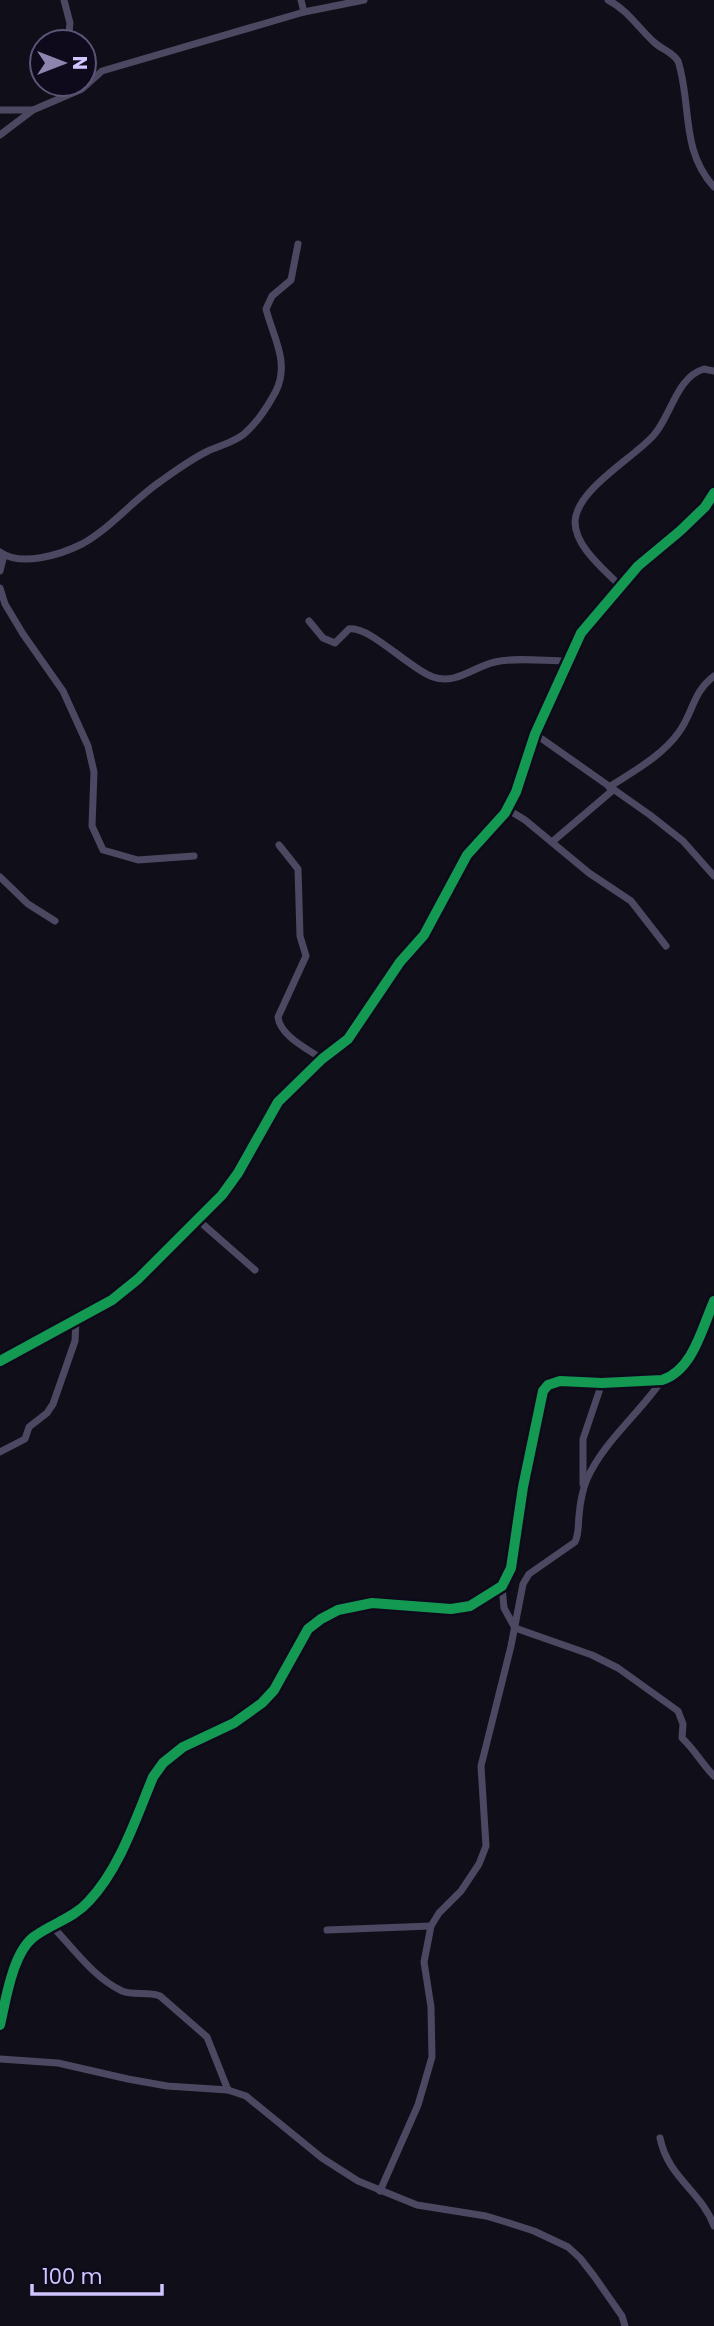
<svg xmlns="http://www.w3.org/2000/svg" width="714" height="2326" font-family="Poppins,sans-serif">
<style>
.lines{fill:none;stroke-linecap:round;stroke-linejoin:round}
.street{stroke:#4c4862;stroke-width:7}
.cycleway-casing{stroke:#0e0a1c;stroke-width:15}
.cycleway{stroke:#139951;stroke-width:10}
</style>
<rect width="100%" height="100%" fill="#100e18"/>
<g class="lines">
<g class="street">
<path d="M 64,0 L 70,23 L 68,42"/>
<path d="M 301,0 L 304,12"/>
<path d="M 608,0 C 628,10 639,29 655,43 C 663,50 672,52 678,61 C 692,104 680,150 714,187"/>
<path d="M 0,110 L 32,110"/>
<path d="M 0,135 L 33,110 L 82,89 L 102,71 L 304,12 L 364,0"/>
<path d="M 0,552 C 21,567 60,555 82,544 C 111,528 133,500 161,481 C 175,471 190,460 206,452 C 218,446 233,443 244,434 C 257,423 268,406 276,391 C 290,362 273,337 266,309 L 272,296 L 291,280 L 298,244"/>
<path d="M 0,571 L 4,555"/>
<path d="M 621,587 C 605,570 575,547 575,522 C 576,490 632,459 653,436 C 671,417 676,377 704,369 L 714,371"/>
<path d="M 0,588 L 5,604 L 23,634 L 63,691 L 88,746 L 94,772 L 92,826 L 103,850 L 138,860 L 194,856"/>
<path d="M 309,621 L 323,638 L 335,643 L 349,629 C 369,625 411,670 433,677 C 456,685 473,667 495,662 C 517,657 544,661 566,661"/>
<path d="M 535,734 L 650,815 L 683,841 L 714,876"/>
<path d="M 609,787 C 634,771 662,756 679,732 C 694,711 692,693 714,676"/>
<path d="M 507,809 L 525,820 L 589,873 L 631,901 L 666,946"/>
<path d="M 552,842 L 613,790"/>
<path d="M 279,845 L 298,869 L 300,936 L 306,956 L 278,1017 C 280,1036 308,1049 322,1059"/>
<path d="M 0,877 L 28,904 L 55,921"/>
<path d="M 198,1220 L 255,1270"/>
<path d="M 0,1361 L 112,1300 L 138,1279 L 222,1195 L 238,1173 L 278,1102 L 322,1059 L 348,1039 L 400,962 L 424,935 L 467,855 L 505,813 L 516,792 L 535,734 L 581,633 L 638,566 L 680,531 L 705,507 L 714,493"/>
<path d="M 0,1452 L 25,1439 L 29,1427 L 47,1413 L 53,1404 L 75,1341 L 76,1320"/>
<path d="M 583,1484 L 583,1439 L 602,1383"/>
<path d="M 502,1586 L 504,1608 L 515,1628 L 592,1655 L 618,1668 L 678,1711 L 683,1724 L 682,1738 C 695,1750 702,1764 714,1776"/>
<path d="M 52,1926 C 73,1948 94,1978 122,1991 C 134,1996 148,1991 160,1996 L 207,2037 L 228,2090"/>
<path d="M 327,1930 L 431,1926"/>
<path d="M 0,2025 C 6,1999 13,1951 35,1936 C 53,1923 74,1918 89,1901 C 120,1868 136,1818 153,1777 L 163,1763 L 183,1747 L 234,1723 L 262,1703 L 274,1690 L 308,1629 L 321,1619 L 338,1610 L 372,1603 L 451,1609 L 470,1606 L 502,1586 L 511,1568 L 523,1487 L 543,1391 L 548,1385 L 560,1381 L 602,1383 L 662,1380 C 693,1370 702,1328 714,1301"/>
<path d="M 0,2059 L 58,2063 L 128,2079 L 167,2086 L 228,2090 L 246,2096 L 322,2158 L 358,2181 L 417,2205 L 486,2216 L 506,2222 L 534,2231 L 568,2247 L 580,2258 L 594,2276 L 622,2316 L 625,2326"/>
<path d="M 660,2138 C 668,2178 702,2192 714,2226"/>
<path d="M 380,2191 L 418,2105 L 432,2057 L 431,2007 L 424,1962 L 431,1926 L 439,1913 L 461,1891 L 479,1864 L 486,1846 L 481,1766 L 511,1646 L 523,1584 L 529,1574 L 575,1542 C 579,1534 578,1525 579,1516 C 580,1504 582,1491 587,1479 C 604,1441 639,1414 662,1380"/>
</g>
<defs>
<g id="cycleway">
<path d="M 0,1361 L 112,1300 L 138,1279 L 222,1195 L 238,1173 L 278,1102 L 322,1059 L 348,1039 L 400,962 L 424,935 L 467,855 L 505,813 L 516,792 L 535,734 L 581,633 L 638,566 L 680,531 L 705,507 L 714,493"/>
<path d="M 0,2025 C 6,1999 13,1951 35,1936 C 53,1923 74,1918 89,1901 C 120,1868 136,1818 153,1777 L 163,1763 L 183,1747 L 234,1723 L 262,1703 L 274,1690 L 308,1629 L 321,1619 L 338,1610 L 372,1603 L 451,1609 L 470,1606 L 502,1586 L 511,1568 L 523,1487 L 543,1391 L 548,1385 L 560,1381 L 602,1383 L 662,1380 C 693,1370 702,1328 714,1301"/>
</g>
</defs>
<use href="#cycleway" class="cycleway-casing"/>
<use href="#cycleway" class="cycleway"/>
</g>
<g transform="translate(63 63) rotate(90)"><circle r="33" fill="#0e0a1c" stroke="#5c5577" stroke-width="2"/>
<path d="M0-5L12 26L0 18L-12 26Z" fill="#8d85ae"/>
<text y="-10" font-size="19" font-weight="bold" text-anchor="middle" fill="#d0c5ff">N</text>
</g>
<path d="M32 2284v10h130v-10" fill="none" stroke="#d0c5ff" stroke-width="3.5"/>
<text x="42" y="2284" font-size="21" fill="#d0c5ff" stroke="#0e0a1c" stroke-width="5" paint-order="stroke">100 m</text>
</svg>
